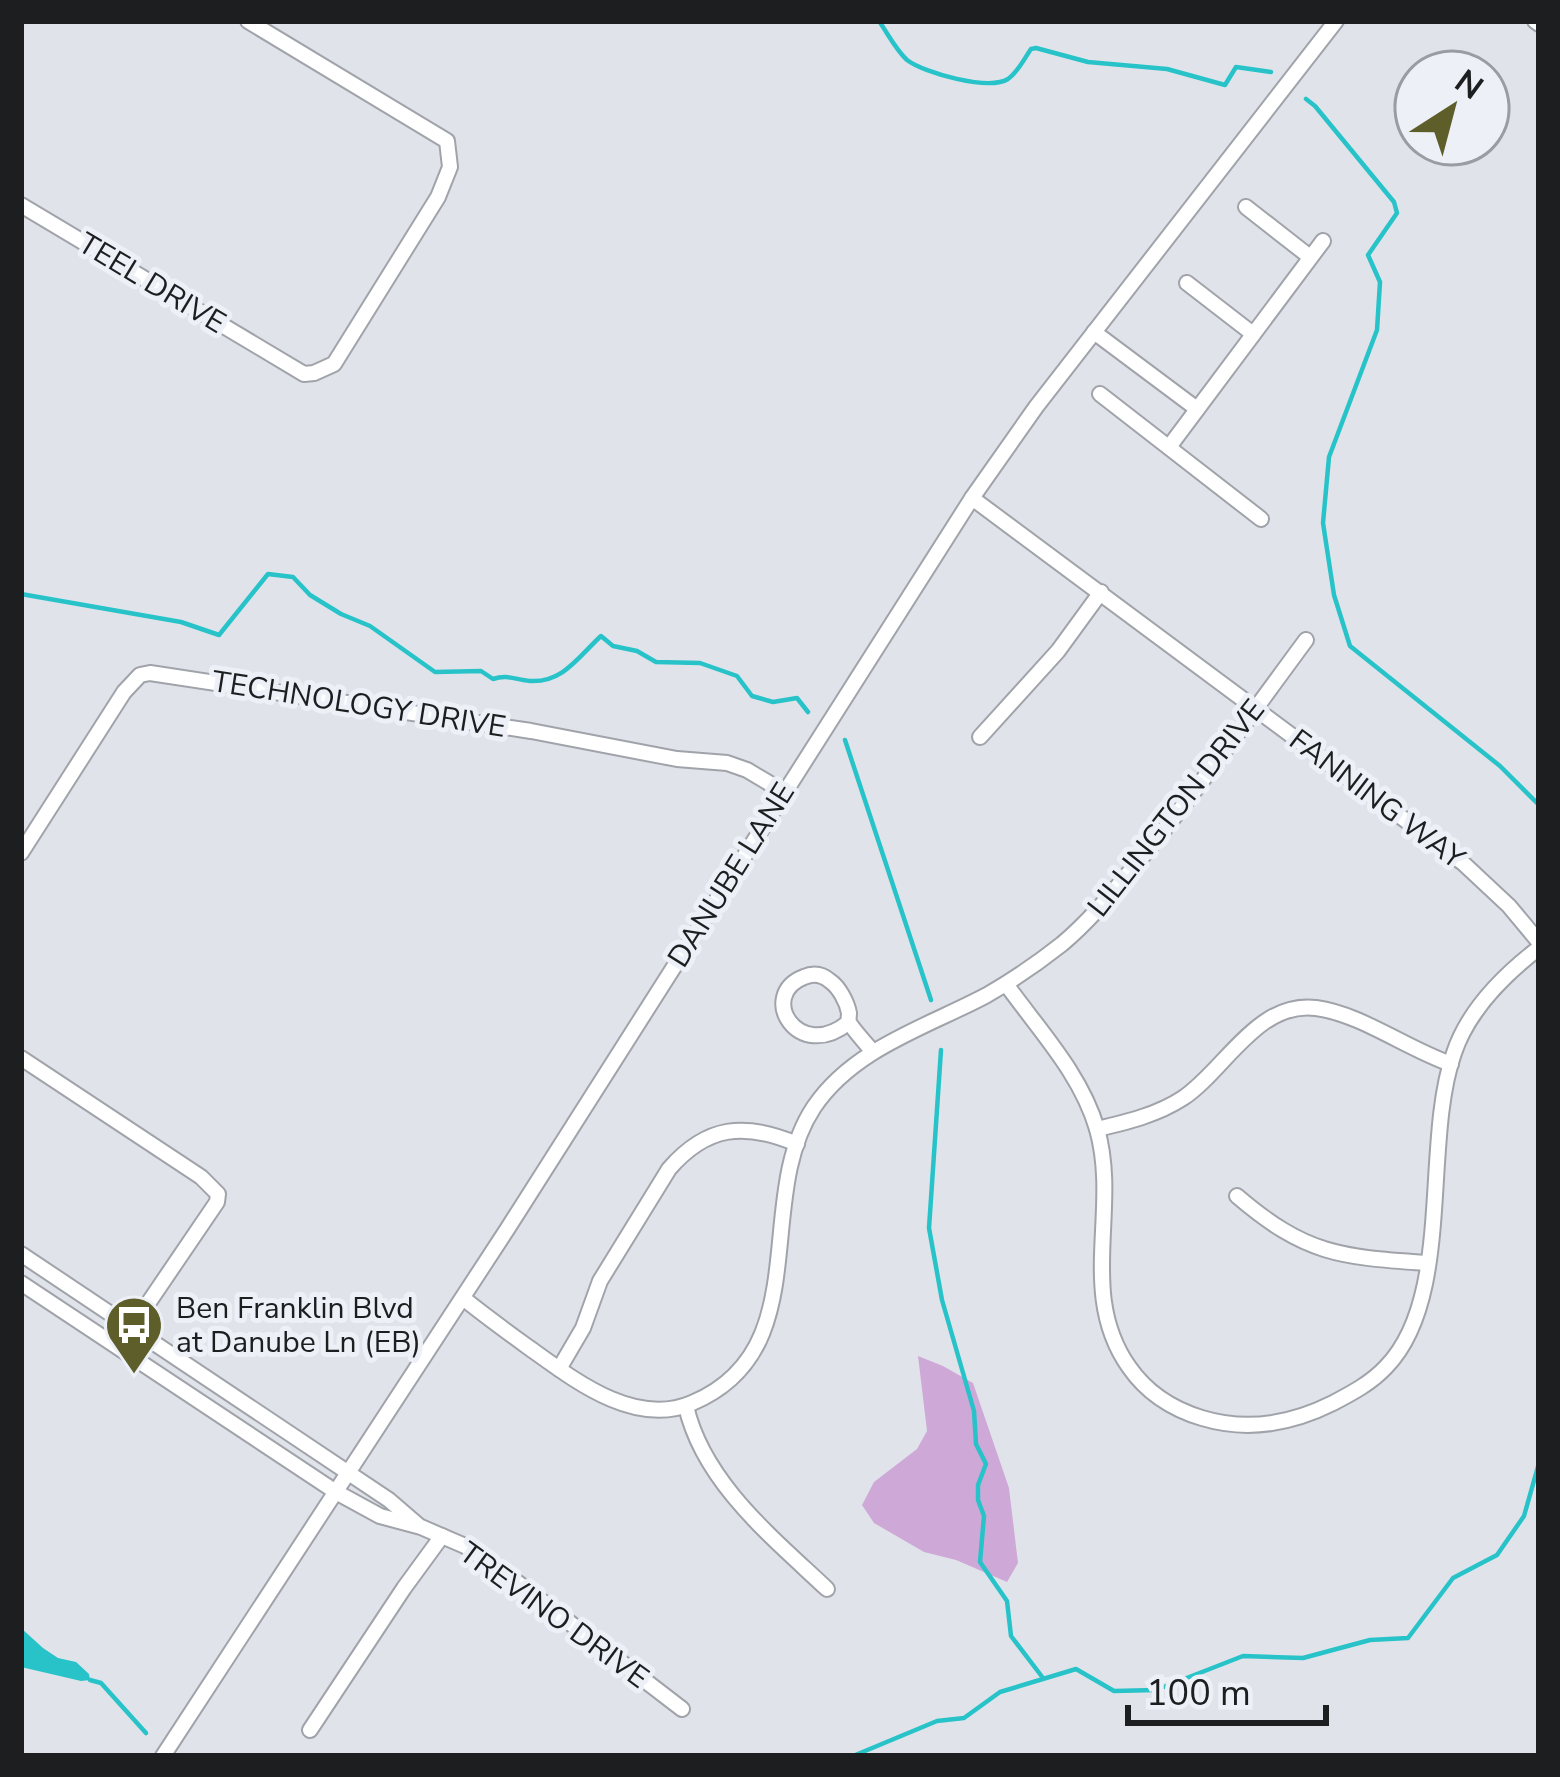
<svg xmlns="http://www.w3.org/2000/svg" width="1560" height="1777" font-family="'Nunito Sans',sans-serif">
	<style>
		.green { fill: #cea9d7 }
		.water { fill: #28c3c9 }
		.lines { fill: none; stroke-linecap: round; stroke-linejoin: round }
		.stream { stroke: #28c3c9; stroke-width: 4.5 }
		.minor-casing { stroke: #a0a4aa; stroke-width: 18 }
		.minor { stroke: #fff; stroke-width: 14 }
		.labels { text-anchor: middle; stroke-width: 10; stroke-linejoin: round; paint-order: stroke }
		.street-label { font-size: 30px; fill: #1c1e20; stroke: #edf1f7 }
		.poi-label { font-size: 30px; fill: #1c1e20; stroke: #edf1f7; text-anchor: start }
	</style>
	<rect width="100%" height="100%" fill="#e0e4ea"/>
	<path class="green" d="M918 1356 943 1366 973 1383 1009 1488 1018 1563 1007 1582 956 1560 924 1552 874 1523 862 1505 874 1482 917 1449 927 1431Z"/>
	<path class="water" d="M21 1628 43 1648 58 1658 76 1662 89 1674 90 1680 81 1681 21 1667Z"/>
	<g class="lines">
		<g class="stream">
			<path d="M879 21C888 34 896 50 907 60 924 73 989 91 1008 79 1018 72 1024 59 1031 49L1036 48 1088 62 1167 69 1225 85 1236 67 1271 72"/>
			<path d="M1306 99 1315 106 1394 202 1397 213 1368 255 1380 282 1377 330 1329 457 1323 523 1334 595 1350 646 1500 766 1539 805"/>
			<path d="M21 594 181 622 219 635 268 574 293 577 310 595 341 614 370 626 435 672 481 671 493 679C508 674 516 680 530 681 563 683 579 656 601 636L613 646 637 651 656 662 700 663 737 676 752 696 773 702 797 698 808 712"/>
			<path d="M845 740 931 1000"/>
			<path d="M941 1050 929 1228 942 1300 974 1411 976 1444 986 1464 978 1485V1500L984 1516 980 1562 1007 1601 1011 1636 1043 1678"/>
			<path d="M90 1680 101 1683 146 1733"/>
			<path d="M853 1756 937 1721 964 1718 1000 1692 1076 1669 1114 1691 1156 1690 1243 1656 1303 1658 1370 1640 1408 1638 1453 1578 1497 1555 1524 1516 1539 1463"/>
		</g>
		<defs>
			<g id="minor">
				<path d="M1535 21 1539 24"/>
				<path d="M21 205 304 374 314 373 334 364 438 197 450 167 447 141 248 21"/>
				<path d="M1246 207 1310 257"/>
				<path d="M1187 283 1253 334"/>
				<path d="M1094 332 1197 409"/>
				<path d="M1100 394 1261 519"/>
				<path d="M1169 447 1323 241"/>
				<path d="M972 498 1463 863 1509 906 1539 942"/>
				<path d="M980 737 1058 651 1101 592"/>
				<path d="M21 853 124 692 140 675 150 673 531 731 677 759 727 763 747 770 784 792"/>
				<path d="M1006 984C1039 1030 1081 1074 1097 1129 1120 1210 1077 1293 1129 1367 1147 1393 1172 1409 1202 1418 1248 1432 1291 1424 1333 1403 1352 1393 1371 1383 1386 1367 1454 1297 1422 1143 1454 1053 1468 1011 1505 974 1539 948"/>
				<path d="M849 1022C798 1064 757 995 804 977 813 973 822 974 830 981 839 987 847 1002 849 1013 849 1016 848 1020 849 1022 851 1027 868 1046 873 1052"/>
				<path d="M21 1058 201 1177 218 1194 217 1202 130 1330"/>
				<path d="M1097 1129C1127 1122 1157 1115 1183 1098 1224 1071 1258 1000 1316 1008 1361 1014 1407 1049 1451 1064"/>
				<path d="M1237 1196C1306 1255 1340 1257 1427 1263"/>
				<path d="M21 1254 389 1500 418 1525"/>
				<path d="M21 1283 336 1492 380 1516 421 1527 465 1546 505 1573 682 1709"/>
				<path d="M463 1298C484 1315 506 1331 528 1347 573 1379 634 1428 692 1403 818 1350 752 1200 814 1107 854 1048 927 1027 987 995 1013 980 1038 963 1062 944 1093 918 1116 888 1142 857 1200 787 1252 713 1306 640"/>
				<path d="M559 1369 583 1328 600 1281 669 1169C707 1125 745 1122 797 1144"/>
				<path d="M686 1406C703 1482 773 1538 827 1589"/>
				<path d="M310 1730 404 1588 442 1536"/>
				<path d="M163 1756 508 1228 972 498 1036 407 1336 21"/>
			</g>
		</defs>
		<use href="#minor" class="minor-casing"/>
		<use href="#minor" class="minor"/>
	</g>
	<defs>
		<symbol id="bus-pin" viewBox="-11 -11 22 30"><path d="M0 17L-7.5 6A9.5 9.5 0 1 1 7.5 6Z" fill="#5e5e2a" stroke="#edf1f7"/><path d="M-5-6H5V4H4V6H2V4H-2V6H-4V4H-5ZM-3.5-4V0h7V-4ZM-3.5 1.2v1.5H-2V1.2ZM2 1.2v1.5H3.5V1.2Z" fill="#fff"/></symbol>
	</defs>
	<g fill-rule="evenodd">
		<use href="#bus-pin" x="101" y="1292" width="66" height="90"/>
	</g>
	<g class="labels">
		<g class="street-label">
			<text transform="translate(152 283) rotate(31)" y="10">TEEL DRIVE</text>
			<text transform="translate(359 704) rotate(9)" y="10">TECHNOLOGY DRIVE</text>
			<text transform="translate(1377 799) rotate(37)" y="10">FANNING WAY</text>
			<text transform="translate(1176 808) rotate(-52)" y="10">LILLINGTON DRIVE</text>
			<text transform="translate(731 875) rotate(-58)" y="10">DANUBE LANE</text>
			<text transform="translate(554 1615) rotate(36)" y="10">TREVINO DRIVE</text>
		</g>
		<g class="poi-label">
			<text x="176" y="1318">Ben Franklin Blvd<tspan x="176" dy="34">at Danube Ln (EB)</tspan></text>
		</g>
	</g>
	<rect width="1560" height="1777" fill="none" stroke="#1c1e20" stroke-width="48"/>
	<g transform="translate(1452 108) rotate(36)"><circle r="57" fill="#edf1f7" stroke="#999da1" stroke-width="3"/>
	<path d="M0-9L21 45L0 30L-21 45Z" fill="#5e5e2a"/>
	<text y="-18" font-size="33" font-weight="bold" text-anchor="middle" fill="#1c1e20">N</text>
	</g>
	<path d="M1128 1705v18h198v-18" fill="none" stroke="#1c1e20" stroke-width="6"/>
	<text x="1146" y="1705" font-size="36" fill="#1c1e20" stroke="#edf1f7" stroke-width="9" paint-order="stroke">100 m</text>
</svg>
